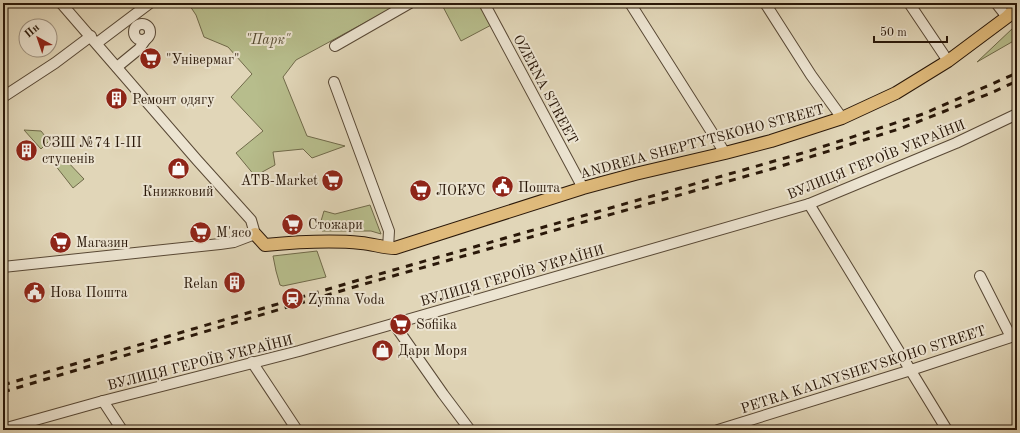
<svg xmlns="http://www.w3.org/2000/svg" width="1020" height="433" font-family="'Old Standard TT',serif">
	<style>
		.green { fill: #b7bd8c; stroke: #706a4a }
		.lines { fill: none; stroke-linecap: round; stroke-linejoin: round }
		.minor-casing { stroke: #584835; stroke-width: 12 }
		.major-casing { stroke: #2a1809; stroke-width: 14 }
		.minor { stroke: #ece4d1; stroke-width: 10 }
		.major { stroke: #e0bb7c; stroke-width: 12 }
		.rail { stroke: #2a1809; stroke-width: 3; stroke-dasharray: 7 7; stroke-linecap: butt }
		.labels { text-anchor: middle; stroke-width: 4; stroke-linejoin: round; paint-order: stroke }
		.park-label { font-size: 14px; font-style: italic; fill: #544a30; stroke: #ece4d1 }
		.poi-label { font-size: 14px; fill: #2a1809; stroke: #ece4d1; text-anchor: start }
		.street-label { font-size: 14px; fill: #2a1809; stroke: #ece4d1 }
	</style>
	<rect width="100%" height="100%" fill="#e1d6b8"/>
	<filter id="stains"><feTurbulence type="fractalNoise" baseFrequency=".005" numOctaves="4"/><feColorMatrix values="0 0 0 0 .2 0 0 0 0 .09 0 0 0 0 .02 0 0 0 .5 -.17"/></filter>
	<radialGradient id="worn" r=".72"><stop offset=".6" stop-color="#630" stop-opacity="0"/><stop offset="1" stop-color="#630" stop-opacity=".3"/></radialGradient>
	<g class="green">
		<path d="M188 3H401L296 60 283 77 307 136 345 146 312 158 303 149 273 152 275 165 255 176 236 153 263 131 231 97 252 74 228 47 204 37 196 15Z"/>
		<path d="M441 3H484L495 23 461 41Z"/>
		<path d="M1017 25V39L977 62 1013 28Z"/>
		<path d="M24 130 41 131 49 141 41 149Z"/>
		<path d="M64 158 84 179 73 188 55 165Z"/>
		<path d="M370 205 381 234 371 231H322L321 221 324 211 335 214Z"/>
		<path d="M317 251 326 277 283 286 280 285 276 271 273 256Z"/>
	</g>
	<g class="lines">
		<defs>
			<g id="minor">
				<path d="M484 3 583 188"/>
				<path d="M630 3 725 153"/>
				<path d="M765 3 811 75 842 118"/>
				<path d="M909 3 948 61"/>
				<path d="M996 3 1007 17"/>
				<circle cx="142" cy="32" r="8"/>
				<path d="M97 43 150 3"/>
				<path d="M335 46 410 3"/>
				<path d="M117 67 139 49 146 39"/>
				<path d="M334 82 389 231 388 248"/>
				<path d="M3 97 55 63 91 36"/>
				<path d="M809 204 947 430"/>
				<path d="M3 267 220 244 234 242 255 234 251 220 197 160 61 3"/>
				<path d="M980 276 1011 337"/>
				<path d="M394 324 443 394 470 430"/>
				<path d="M252 362 297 430"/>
				<path d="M103 401 122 430"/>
				<path d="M3 429 103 401 299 351 809 204 956 143 1017 114"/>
				<path d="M718 430 911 370 1017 335"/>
			</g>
			<path id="major" d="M255 234 265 245C297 242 330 240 361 243 373 244 384 248 395 248L583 188 635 174 725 153 771 141 842 118 896 93 948 61 1007 17 1017 7"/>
		</defs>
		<use href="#minor" class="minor-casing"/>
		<use href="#major" class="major-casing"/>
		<use href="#minor" class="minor"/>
		<use href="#major" class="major"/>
		<g class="rail">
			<path d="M3 385 376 275 806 152 923 114 1017 73"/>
			<path d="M3 392 361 285 775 168 902 128 991 93 1017 81"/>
		</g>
	</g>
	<defs>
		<symbol id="supermarket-disc" viewBox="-11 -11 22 22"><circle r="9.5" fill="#8f2418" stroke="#ece4d1"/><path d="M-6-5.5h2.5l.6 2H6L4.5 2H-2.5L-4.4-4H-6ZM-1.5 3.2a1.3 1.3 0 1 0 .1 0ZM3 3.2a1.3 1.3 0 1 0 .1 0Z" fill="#fff"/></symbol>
		<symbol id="building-disc" viewBox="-11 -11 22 22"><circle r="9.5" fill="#8f2418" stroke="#ece4d1"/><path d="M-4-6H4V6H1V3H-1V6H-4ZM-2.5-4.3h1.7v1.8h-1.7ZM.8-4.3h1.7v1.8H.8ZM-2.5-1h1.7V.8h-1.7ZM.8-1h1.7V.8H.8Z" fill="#fff"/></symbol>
		<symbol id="shop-disc" viewBox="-11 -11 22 22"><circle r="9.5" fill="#8f2418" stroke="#ece4d1"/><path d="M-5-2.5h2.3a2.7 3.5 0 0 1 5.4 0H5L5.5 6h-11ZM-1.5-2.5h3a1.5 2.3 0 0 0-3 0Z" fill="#fff"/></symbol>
		<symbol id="civic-disc" viewBox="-11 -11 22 22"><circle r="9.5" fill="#8f2418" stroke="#ece4d1"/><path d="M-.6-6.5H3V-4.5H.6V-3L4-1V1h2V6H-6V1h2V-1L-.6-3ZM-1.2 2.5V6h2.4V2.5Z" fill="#fff"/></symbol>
		<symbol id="station-disc" viewBox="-11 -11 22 22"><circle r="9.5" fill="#8f2418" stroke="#ece4d1"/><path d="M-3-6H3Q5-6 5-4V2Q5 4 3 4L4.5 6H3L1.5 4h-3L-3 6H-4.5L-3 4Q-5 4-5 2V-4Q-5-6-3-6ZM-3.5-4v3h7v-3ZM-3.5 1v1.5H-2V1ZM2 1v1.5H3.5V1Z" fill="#fff"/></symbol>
	</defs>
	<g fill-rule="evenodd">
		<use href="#supermarket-disc" x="138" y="46" width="25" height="25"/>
		<use href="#building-disc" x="104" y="86" width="25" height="25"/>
		<use href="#building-disc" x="14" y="138" width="25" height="25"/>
		<use href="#shop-disc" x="166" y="156" width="25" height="25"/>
		<use href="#supermarket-disc" x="320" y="168" width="25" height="25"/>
		<use href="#civic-disc" x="490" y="174" width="25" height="25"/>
		<use href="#supermarket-disc" x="408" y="178" width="25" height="25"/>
		<use href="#supermarket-disc" x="280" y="212" width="25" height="25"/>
		<use href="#supermarket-disc" x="188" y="220" width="25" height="25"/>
		<use href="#supermarket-disc" x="48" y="230" width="25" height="25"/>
		<use href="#building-disc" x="222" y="270" width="25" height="25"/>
		<use href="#civic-disc" x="22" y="280" width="25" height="25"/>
		<use href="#station-disc" x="280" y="286" width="25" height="25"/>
		<use href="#supermarket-disc" x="388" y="312" width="25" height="25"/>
		<use href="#shop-disc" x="370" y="338" width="25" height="25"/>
	</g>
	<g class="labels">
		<g class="park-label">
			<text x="268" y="44">"Парк"</text>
		</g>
		<g class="poi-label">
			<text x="166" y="64">"Універмаг"</text>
			<text x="132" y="104">Ремонт одягу</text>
			<text x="42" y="147">СЗШ №74 І-ІІІ<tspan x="42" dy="16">ступенів</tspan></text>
			<text x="318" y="185" text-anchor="end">ATB-Market</text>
			<text x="518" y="192">Пошта</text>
			<text x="436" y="195">ЛОКУС</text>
			<text x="178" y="196" text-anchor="middle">Книжковий</text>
			<text x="308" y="229">Стожари</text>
			<text x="216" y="237">М'ясо</text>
			<text x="76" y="247">Магазин</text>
			<text x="218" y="288" text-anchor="end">Relan</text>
			<text x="50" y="297">Нова Пошта</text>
			<text x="308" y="304">Zymna Voda</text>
			<text x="416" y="329">Sofiika</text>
			<text x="398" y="355">Дари Моря</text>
		</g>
		<g class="street-label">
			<text transform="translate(546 89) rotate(62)" y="5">OZERNA STREET</text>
			<text transform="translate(702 141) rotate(-15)" y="5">ANDREIA SHEPTYTSKOHO STREET</text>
			<text transform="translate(876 159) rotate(-22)" y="5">ВУЛИЦЯ ГЕРОЇВ УКРАЇНИ</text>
			<text transform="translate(512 275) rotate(-16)" y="5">ВУЛИЦЯ ГЕРОЇВ УКРАЇНИ</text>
			<text transform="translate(200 362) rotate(-14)" y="5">ВУЛИЦЯ ГЕРОЇВ УКРАЇНИ</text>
			<text transform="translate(863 369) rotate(-18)" y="5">PETRA KALNYSHEVSKOHO STREET</text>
		</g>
	</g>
	<rect width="1020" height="433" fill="none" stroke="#e1d6b8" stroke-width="16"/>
	<rect x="4" y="4" width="1012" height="425" fill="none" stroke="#2a1809" stroke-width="2"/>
	<rect x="8" y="8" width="1004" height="417" fill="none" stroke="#2a1809"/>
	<g transform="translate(38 38) rotate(320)"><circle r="19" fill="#ece4d1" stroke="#9e9281"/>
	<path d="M0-3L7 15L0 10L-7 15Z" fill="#8f2418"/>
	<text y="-6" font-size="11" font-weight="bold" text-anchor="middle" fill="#2a1809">Пн</text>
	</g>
	<path d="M874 36v6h73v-6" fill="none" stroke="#2a1809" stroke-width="2"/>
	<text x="880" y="36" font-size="12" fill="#2a1809" stroke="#ece4d1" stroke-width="3" paint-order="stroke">50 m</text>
	<rect width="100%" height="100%" filter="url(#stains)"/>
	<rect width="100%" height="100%" fill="url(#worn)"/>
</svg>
